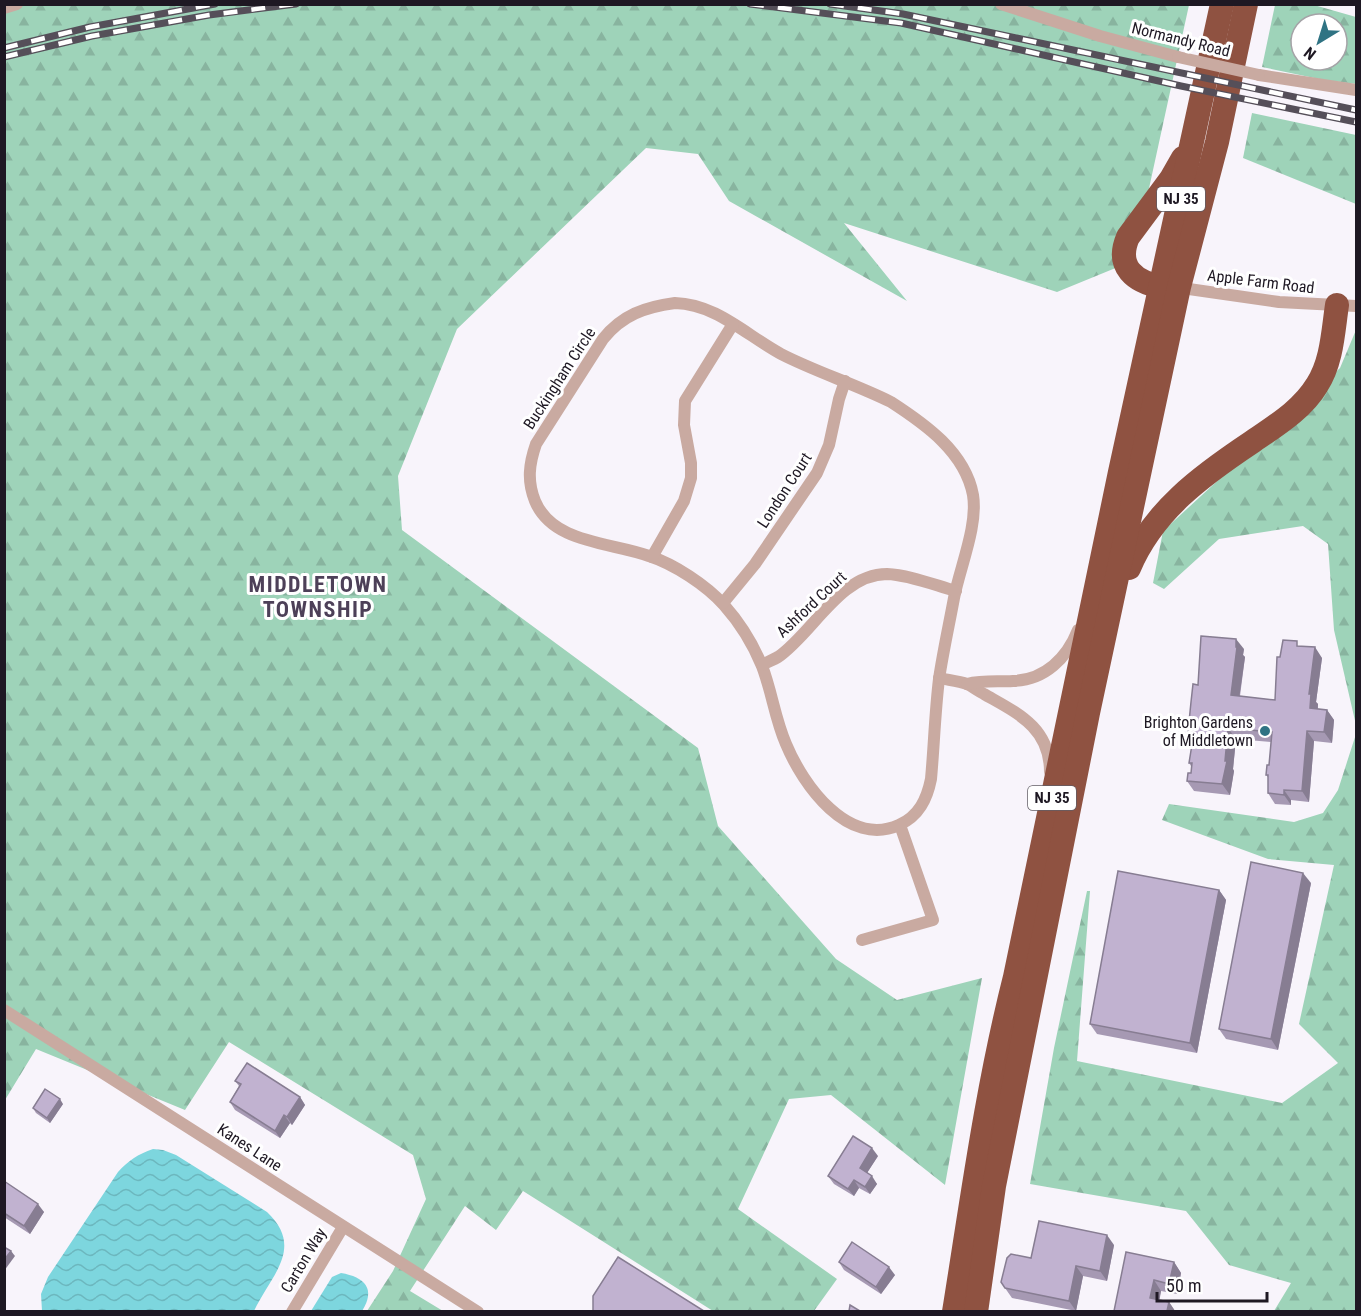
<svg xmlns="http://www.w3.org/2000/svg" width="1361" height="1316" font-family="'Roboto Condensed',sans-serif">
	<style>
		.forest { fill: url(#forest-firs); fill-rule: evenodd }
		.water { fill: url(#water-waves) }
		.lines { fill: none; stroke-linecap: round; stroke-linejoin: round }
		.street { stroke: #c9aaa1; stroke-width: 12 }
		.highway { stroke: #8f5241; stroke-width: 24 }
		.rail-casing { stroke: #554f59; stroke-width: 7 }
		.rail { stroke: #fff; stroke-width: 4.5; stroke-dasharray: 14; stroke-linecap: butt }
		.street-bridge { stroke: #c9aaa1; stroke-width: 12 }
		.wall { fill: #a699b3 }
		.shaded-wall { fill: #877d92 }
		.building { fill: #c1b2d0; stroke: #877d92; stroke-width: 1.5 }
		.poi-dot { fill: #2f7383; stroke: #fff; stroke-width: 2 }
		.labels { text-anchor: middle; stroke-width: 6; stroke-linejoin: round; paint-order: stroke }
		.shield { fill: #fff; stroke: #625d65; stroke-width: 1.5 }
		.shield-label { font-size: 15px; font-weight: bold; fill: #1e1823 }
		.street-label { font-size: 16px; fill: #1e1823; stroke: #fff }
		.poi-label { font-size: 16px; fill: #1e1823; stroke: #fff; text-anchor: end }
		.district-label { font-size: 22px; font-weight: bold; letter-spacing: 1.5px; fill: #4d4058; stroke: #fff }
	</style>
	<defs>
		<pattern id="forest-firs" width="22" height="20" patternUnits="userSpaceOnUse" patternTransform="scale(1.5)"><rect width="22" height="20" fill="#9ed3b9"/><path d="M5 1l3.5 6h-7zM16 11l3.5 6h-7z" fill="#88b49f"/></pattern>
		<pattern id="water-waves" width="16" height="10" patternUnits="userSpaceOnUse" patternTransform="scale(1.5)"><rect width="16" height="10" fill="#7dd6de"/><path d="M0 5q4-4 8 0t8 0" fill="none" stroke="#6cb7be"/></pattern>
	</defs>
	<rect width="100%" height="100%" fill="#f8f4fb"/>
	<g class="forest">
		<path d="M5 5H1189L1136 248 1118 267 1057 292 844 223 907 301 729 201 698 154 646 148 457 329 398 476 402 530 698 748 718 826 836 959 897 1000 982 978 945 1185 831 1095 789 1099 738 1209 837 1279 814 1311H713L523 1191 496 1230 465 1206 410 1291 443 1311H367L393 1271 426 1199 413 1155 229 1042 185 1110 36 1049 5 1100Z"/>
		<path d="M1275 5H1314L1356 17V84L1324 80 1262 67ZM1301 24H1337V60H1301Z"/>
		<path d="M1252 113 1356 135V204L1243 158Z"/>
		<path d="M1356 330V725L1334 630 1328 544 1303 526 1219 539 1164 589 1153 583 1163 531 1340 368Z"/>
		<path d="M1356 734V1311H1274L1291 1283 1229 1265 1186 1211 1030 1184 1054 1048 1087 891H1090L1077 1061 1282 1103 1338 1063 1299 1024 1334 865 1268 859 1162 820 1169 804 1294 822 1323 813 1338 790Z"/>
	</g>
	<g class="water">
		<path d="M153 1149 163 1150 176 1155 267 1212C305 1248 271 1275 254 1311H42L41 1294 48 1277 118 1172C128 1161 138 1154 153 1149Z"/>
		<path d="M341 1273C365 1277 376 1289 362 1311H311L332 1277Z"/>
	</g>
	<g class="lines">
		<g class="street">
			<path d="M1001 4 1100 36 1178 57"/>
			<path d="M4 8 17 4"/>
			<path d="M1259 75 1356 90"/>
			<path d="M1175 287 1279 302 1356 306"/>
			<path d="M675 303C716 304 746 335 781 354 816 372 855 384 891 402 925 424 965 452 973 495 978 526 960 567 954 598 949 625 943 652 939 679 935 712 934 746 931 779 927 799 919 816 899 825 848 848 803 785 786 744 775 719 772 692 762 666 753 644 740 623 724 605 706 585 674 564 649 556 611 542 553 544 535 501 527 481 529 464 536 444L603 339C622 315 645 307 675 303Z"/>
			<path d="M652 557 684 501 691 478V463L684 425 685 401 733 324"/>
			<path d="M723 603 755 564 817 473 829 445 839 399 845 381"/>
			<path d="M762 665C767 662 773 660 778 657 813 633 840 574 887 574 910 575 934 585 956 591"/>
			<path d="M939 678C948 680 959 681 967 684 973 687 978 691 984 694 1017 713 1050 727 1050 772"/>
			<path d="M967 684C983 680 997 682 1013 681 1045 680 1067 658 1078 630"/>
			<path d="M862 940 933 920 900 825"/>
			<path d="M4 1010 478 1312"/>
			<path d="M292 1312 343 1227"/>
		</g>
		<g class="highway">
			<path d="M1162 287C1135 282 1115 267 1128 237L1171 179 1183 158"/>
			<path d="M1129 568C1153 511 1201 476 1252 442 1275 426 1302 410 1317 385 1332 362 1333 332 1337 305"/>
			<path d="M954 1312C972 1200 987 1087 1015 977L1120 472 1222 4"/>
			<path d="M976 1312 994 1186 1088 713 1179 287 1217 142 1246 4"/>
		</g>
		<defs>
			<g id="rail">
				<path d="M750 4 901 23 1181 86 1356 122"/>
				<path d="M830 4 903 14 1356 110"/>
				<path d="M4 48 90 27 215 4"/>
				<path d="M4 57 92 36 209 15 296 4"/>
			</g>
		</defs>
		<use href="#rail" class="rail-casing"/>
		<use href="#rail" class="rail"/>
		<path class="street-bridge" d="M1178 57 1259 75"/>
	</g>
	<g class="wall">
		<path d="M1301 646 1322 658 1316 702 1318 704V709L1327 710 1334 720 1332 743 1314 741 1309 802 1291 800V805L1275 804 1268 793V777L1266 775 1269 765 1271 742 1236 739 1233 769 1234 771 1230 795 1194 791 1187 781 1191 773V766L1189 763 1193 738 1188 732 1198 685 1244 649 1243 655 1245 657 1240 696 1275 700 1280 657Z"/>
		<path d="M1311 883 1278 1050 1226 1039 1219 1029Z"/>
		<path d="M1219 890 1226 900 1197 1053 1097 1034 1090 1024Z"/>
		<path d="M235 1081 300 1097 305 1105 292 1125 290 1123 280 1138 235 1110 230 1102 239 1086Z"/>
		<path d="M63 1104 50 1123 36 1113 33 1108Z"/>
		<path d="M878 1156 867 1173 877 1184 870 1194 859 1188 854 1196 834 1184 828 1176Z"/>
		<path d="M4 1181 44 1212 30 1234 4 1217Z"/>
		<path d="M1114 1245 1107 1281 1083 1276 1076 1311 1012 1298 1005 1288 1031 1258Z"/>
		<path d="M839 1262 895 1275 881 1294 844 1270Z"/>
		<path d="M1174 1262 1181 1273 1177 1294 1161 1291 1159 1300 1169 1302 1175 1311H1114Z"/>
	</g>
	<g class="shaded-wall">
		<path d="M1236 639 1244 649 1243 655 1245 657 1238 706 1231 695Z"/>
		<path d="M1315 647 1322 658 1316 702 1318 704 1317 718 1310 708 1309 694Z"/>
		<path d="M1327 710 1334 720 1332 743 1324 732Z"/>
		<path d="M1228 728 1236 739 1233 769 1234 771 1230 795 1222 784Z"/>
		<path d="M1307 731 1314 741 1309 802 1302 791Z"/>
		<path d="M1284 790 1291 800V805L1284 795Z"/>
		<path d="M1303 873 1311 883 1278 1050 1271 1039Z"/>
		<path d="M1219 890 1226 900 1197 1053 1190 1043Z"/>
		<path d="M300 1097 305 1105 292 1125 287 1117Z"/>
		<path d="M60 1099 63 1104 50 1123 47 1118Z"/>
		<path d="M284 1115 290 1123 280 1138 275 1131Z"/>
		<path d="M872 1148 878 1156 865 1176 860 1168Z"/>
		<path d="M872 1176 877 1184 870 1194 865 1187Z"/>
		<path d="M854 1180 859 1188 854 1196 848 1189Z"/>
		<path d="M38 1204 44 1212 30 1234 24 1226Z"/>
		<path d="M1107 1235 1114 1245 1107 1281 1100 1271Z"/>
		<path d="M11 1251 15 1256 4 1271V1260Z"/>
		<path d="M1174 1262 1181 1273 1177 1294 1169 1284Z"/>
		<path d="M1076 1266 1083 1276 1076 1311 1069 1301Z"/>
		<path d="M889 1267 895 1275 881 1294 876 1287Z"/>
		<path d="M1154 1280 1161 1291 1158 1309 1150 1298Z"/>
		<path d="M1169 1302 1175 1311H1167Z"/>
	</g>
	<g class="building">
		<path d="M1201 636 1236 639V647H1237L1231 695 1275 700 1277 657H1280L1283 640 1297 641V646L1315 647 1309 694H1311L1310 708 1327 710 1324 732 1307 731 1302 791 1284 790V795L1268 793V775H1266L1267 765H1269L1272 732 1228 728 1225 761H1227L1222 784 1187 781 1188 773H1191L1192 763H1189L1194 732H1188L1191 702 1193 684 1198 685Z"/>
		<path d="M1251 862 1303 873 1271 1039 1219 1029Z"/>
		<path d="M1118 871 1219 890 1190 1043 1090 1024Z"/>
		<path d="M247 1063 300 1097 287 1117 284 1115 275 1131 230 1102 241 1084 235 1081Z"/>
		<path d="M45 1089 60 1099 47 1118 33 1108Z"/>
		<path d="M853 1136 872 1148 860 1168 872 1176 865 1187 854 1180 848 1189 828 1176Z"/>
		<path d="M4 1181 38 1204 24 1226 4 1213Z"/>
		<path d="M1039 1221 1107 1235 1100 1271 1076 1266 1069 1301 1005 1288 1001 1282 1007 1258 1011 1254 1031 1258Z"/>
		<path d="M852 1242 889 1267 876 1287 839 1262Z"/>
		<path d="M4 1247 11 1251 4 1260Z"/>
		<path d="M1126 1252 1174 1262 1169 1284 1154 1280 1150 1298 1169 1302 1167 1311H1114Z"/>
		<path d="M618 1257 704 1311H593V1296Z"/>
		<path d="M850 1305 860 1311H849Z"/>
	</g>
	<circle class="poi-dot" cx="1265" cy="731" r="6"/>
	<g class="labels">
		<g class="shield">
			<rect x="1157" y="187" width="48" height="24" rx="4.5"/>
			<rect x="1028" y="786" width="48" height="24" rx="4.5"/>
		</g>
		<g class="shield-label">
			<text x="1181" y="204">NJ 35</text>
			<text x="1052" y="803">NJ 35</text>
		</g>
		<g class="street-label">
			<text transform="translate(1181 39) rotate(14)" y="6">Normandy Road</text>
			<text transform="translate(1261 281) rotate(7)" y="6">Apple Farm Road</text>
			<text transform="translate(559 378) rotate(-57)" y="6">Buckingham Circle</text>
			<text transform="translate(784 490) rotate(-57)" y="6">London Court</text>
			<text transform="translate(811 604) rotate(-43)" y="6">Ashford Court</text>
			<text transform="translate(250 1147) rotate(33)" y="6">Kanes Lane</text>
			<text transform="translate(303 1260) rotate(-59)" y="6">Carton Way</text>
		</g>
		<g class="poi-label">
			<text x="1253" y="728">Brighton Gardens<tspan x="1253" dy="18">of Middletown</tspan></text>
		</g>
		<g class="district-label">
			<text x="318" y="592">MIDDLETOWN<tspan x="318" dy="25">TOWNSHIP</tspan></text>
		</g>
	</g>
	<rect width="1361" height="1316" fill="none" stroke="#1e1823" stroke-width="12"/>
	<g transform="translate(1319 42) rotate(218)"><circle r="28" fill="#ffffff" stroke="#a5a3a7" stroke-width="1.5"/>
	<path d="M0-4.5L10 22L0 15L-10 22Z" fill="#2f7383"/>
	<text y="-9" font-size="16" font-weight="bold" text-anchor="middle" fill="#1e1823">N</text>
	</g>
	<path d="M1157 1292v9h110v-9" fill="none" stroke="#1e1823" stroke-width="3"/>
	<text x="1166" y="1292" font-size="18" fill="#1e1823" stroke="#ffffff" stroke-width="4.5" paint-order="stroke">50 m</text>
</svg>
